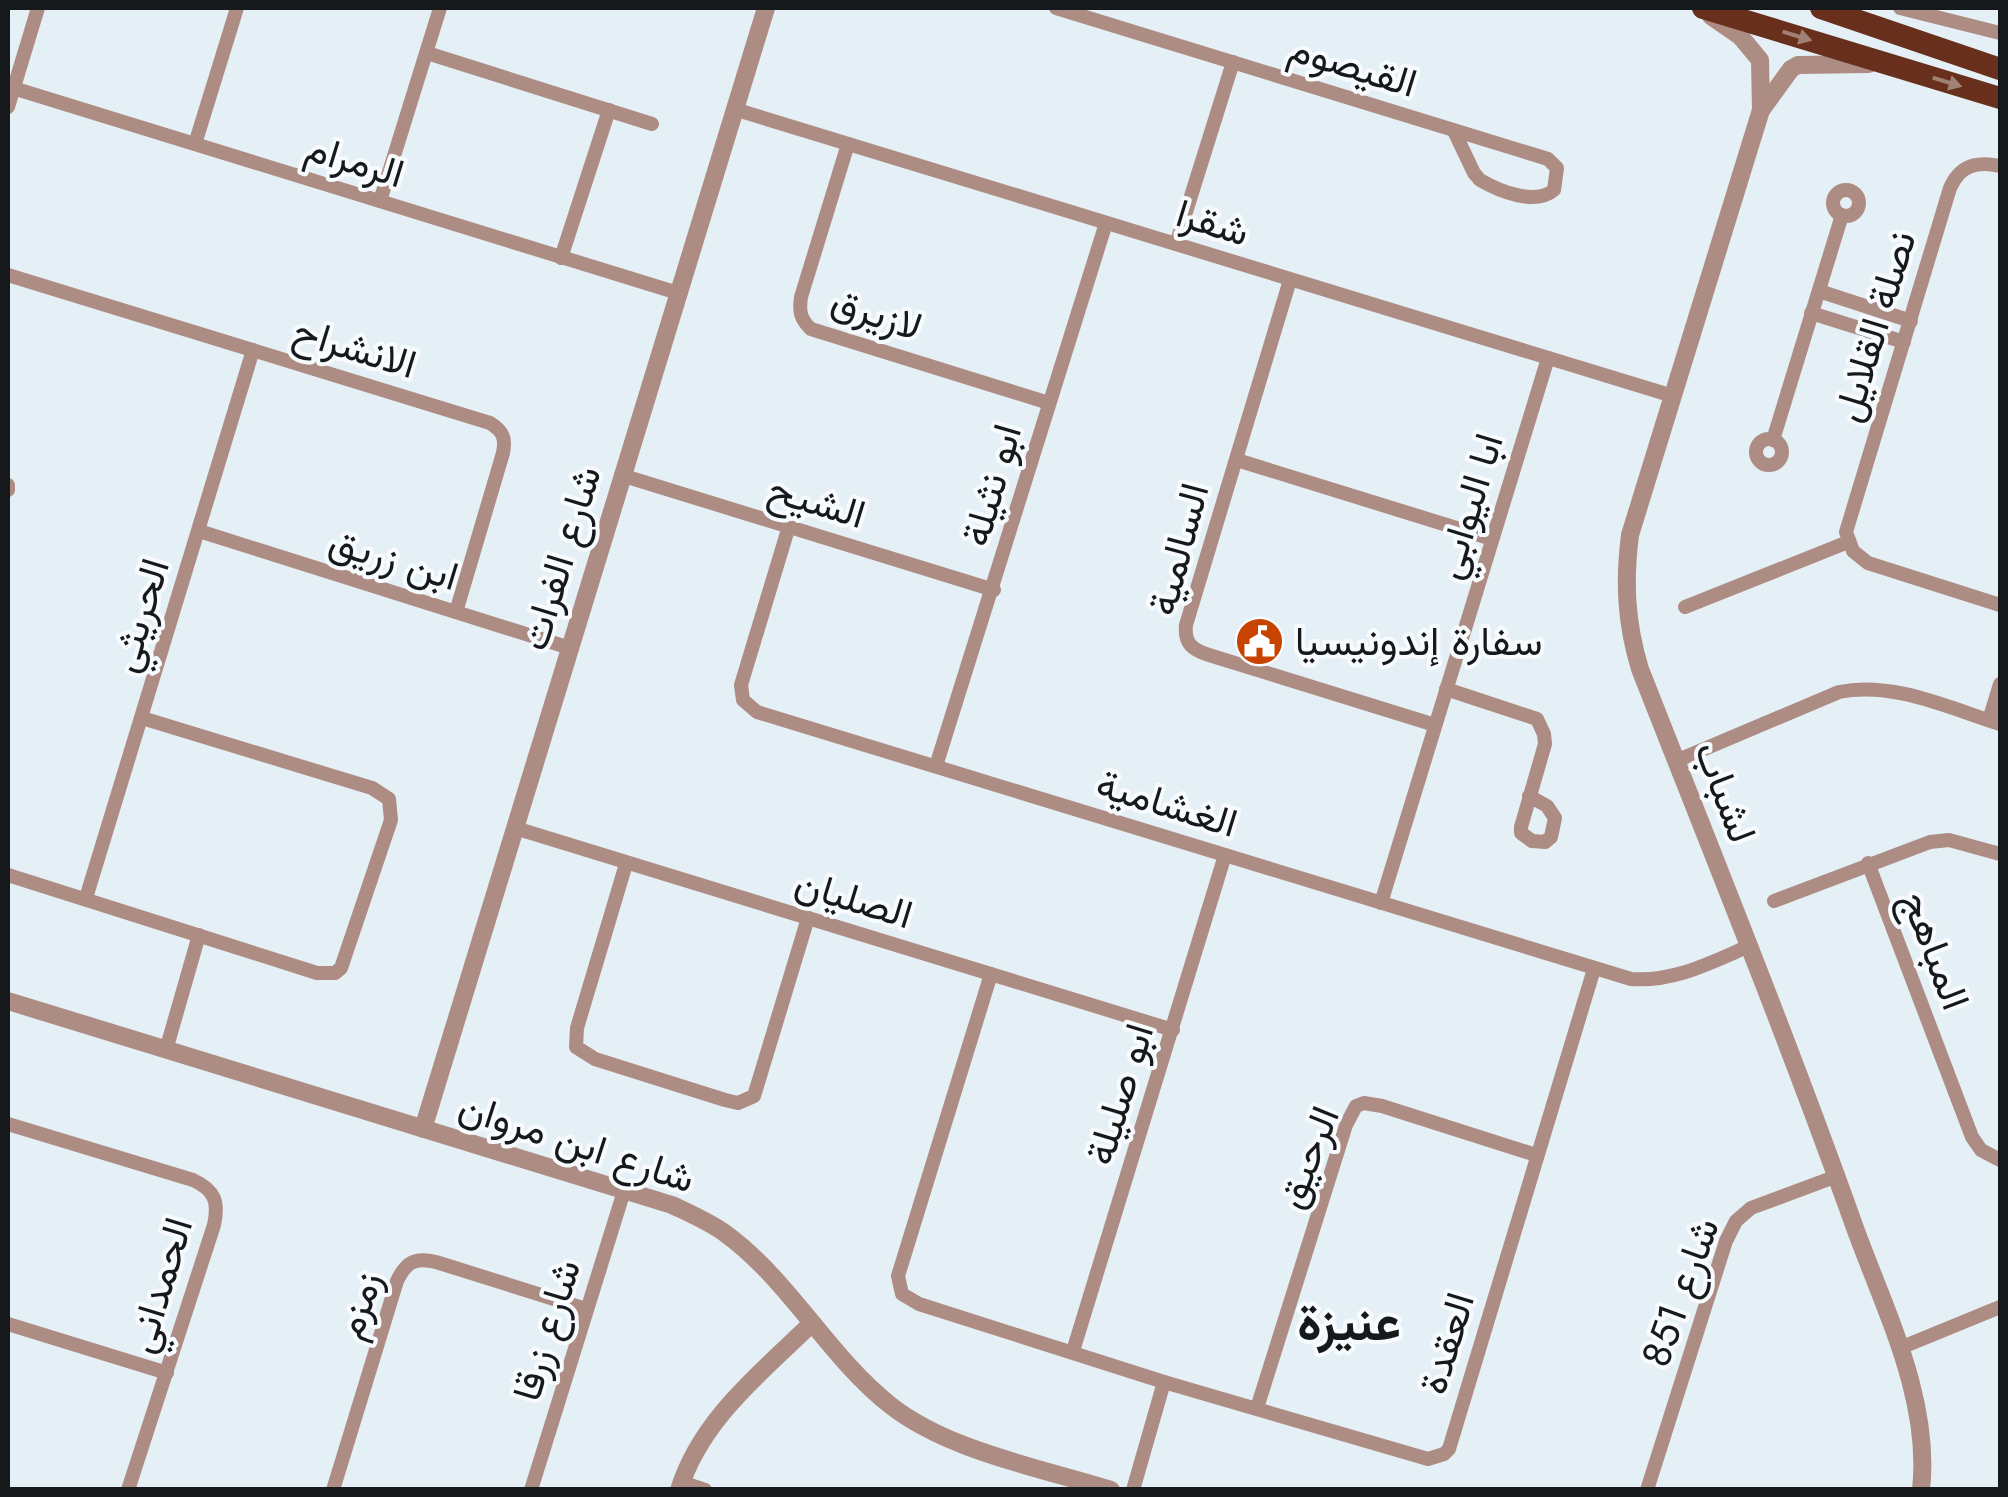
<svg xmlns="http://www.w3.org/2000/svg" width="2008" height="1497" font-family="Jost,Vazirmatn,sans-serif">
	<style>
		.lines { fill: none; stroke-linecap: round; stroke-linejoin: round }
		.minor { stroke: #ad8d83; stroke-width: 14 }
		.tertiary { stroke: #ad8d83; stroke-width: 18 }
		.trunk { stroke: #68301c; stroke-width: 22 }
		.oneway { fill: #a18176 }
		.labels { text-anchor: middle; stroke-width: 8; stroke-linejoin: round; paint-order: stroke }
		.street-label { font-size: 40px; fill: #16191b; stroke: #f7fbfe }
		.poi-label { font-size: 40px; fill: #16191b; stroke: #f7fbfe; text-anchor: start }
		.district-label { font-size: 50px; font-weight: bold; fill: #16191b; stroke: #f7fbfe }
	</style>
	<rect width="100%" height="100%" fill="#e5eff6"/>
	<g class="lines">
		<g class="minor">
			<path d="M1056 8 1548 159 1557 168 1554 190C1535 206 1499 191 1480 180L1474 173 1454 131"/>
			<path d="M1900 8 2000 33"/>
			<path d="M427 53 652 124"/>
			<path d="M13 88 678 293"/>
			<path d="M8 107 38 8"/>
			<path d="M734 109 1673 396"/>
			<path d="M195 144 237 8"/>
			<path d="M848 144 801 297C799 311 800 319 811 329L1049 403"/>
			<path d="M2000 166C1977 161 1960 165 1950 188L1846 532 1853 551 1868 563 2000 605"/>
			<circle cx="1846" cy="203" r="13"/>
			<path d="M380 201 440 8"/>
			<path d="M1176 244 1233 62"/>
			<path d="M561 258 609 110"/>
			<path d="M8 275 490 423C503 431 506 438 503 453L456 612"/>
			<path d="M1290 280 1186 625C1184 644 1193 650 1209 655L1435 725"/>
			<path d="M1819 291 1911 321"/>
			<path d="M1811 313 1904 342"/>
			<circle cx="1769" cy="452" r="13"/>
			<path d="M1773 440 1842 215"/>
			<path d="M1237 460 1492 539"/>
			<path d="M621 475 994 590"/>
			<path d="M8 485V490"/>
			<path d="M789 526 741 685 743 700 757 712 1631 979C1674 982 1710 963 1749 946"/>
			<path d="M199 531 570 648"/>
			<path d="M1685 607 1848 542"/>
			<path d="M1446 689 1537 719 1544 734 1545 744 1521 827V833L1532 841 1545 842 1551 837 1555 818 1547 806 1529 796"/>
			<path d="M1989 720 2000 684"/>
			<path d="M1676 761 1839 692C1893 681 1949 708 2000 724"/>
			<path d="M936 766 1106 223"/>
			<path d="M515 828 1173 1030"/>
			<path d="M1868 863 1972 1137 1981 1150 2000 1160"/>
			<path d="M626 864 577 1028 576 1047 595 1059 725 1100 738 1103 754 1096 808 918"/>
			<path d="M8 875 317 973H335L341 968 391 820 389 799 372 788 142 718"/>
			<path d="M86 898 253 350"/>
			<path d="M1774 901 1930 842 1949 840 2000 854"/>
			<path d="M1381 903 1548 358"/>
			<path d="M991 974 898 1276 902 1294 919 1304 1164 1382 1428 1459 1444 1454 1449 1449 1594 969"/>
			<path d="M166 1050 199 935"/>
			<path d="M8 1124 193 1180C215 1190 219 1202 214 1225L128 1490"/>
			<path d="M8 1324 167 1373"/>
			<path d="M1900 1348 2000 1307"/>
			<path d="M1073 1351 1225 855"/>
			<path d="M1257 1408 1346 1125 1356 1106 1364 1103 1382 1106 1536 1155"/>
			<path d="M681 1482 705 1490"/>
			<path d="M333 1490 397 1281C406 1262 415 1257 436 1262L586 1309"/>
			<path d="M531 1490 624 1191"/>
			<path d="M1133 1490 1164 1382"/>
			<path d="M1647 1490 1726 1241 1736 1221 1751 1208 1837 1176"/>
		</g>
		<g class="tertiary">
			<path d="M1711 16 1740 36 1760 60 1761 110 1630 535C1624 582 1626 623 1640 669 1713 855 1788 1040 1855 1228 1885 1311 1931 1399 1921 1490"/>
			<path d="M1762 109 1791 69 1798 65 1869 64"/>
			<path d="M8 1001 672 1205C691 1214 710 1222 726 1234 790 1281 828 1356 890 1405 948 1451 1041 1468 1111 1490"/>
			<path d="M423 1129 766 8"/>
			<path d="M679 1490C701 1419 761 1373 812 1323"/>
		</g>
		<g class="trunk">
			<path d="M1703 8 2000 98"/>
			<path d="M1821 8 2000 69"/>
		</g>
	</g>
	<defs><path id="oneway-solid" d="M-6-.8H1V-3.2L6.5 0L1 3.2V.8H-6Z" transform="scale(2.5)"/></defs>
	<g class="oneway">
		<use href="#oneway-solid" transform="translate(1797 36) rotate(17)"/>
		<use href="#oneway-solid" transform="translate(1947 82) rotate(17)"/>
	</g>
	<defs>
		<symbol id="civic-disc" viewBox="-11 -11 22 22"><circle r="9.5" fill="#c84200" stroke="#f7fbfe"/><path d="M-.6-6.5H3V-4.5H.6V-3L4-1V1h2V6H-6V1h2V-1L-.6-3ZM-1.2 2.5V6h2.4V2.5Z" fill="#fff"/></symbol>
	</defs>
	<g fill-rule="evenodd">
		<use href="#civic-disc" x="1232" y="614" width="55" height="55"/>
	</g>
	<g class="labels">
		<g class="street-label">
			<text transform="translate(1353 65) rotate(17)" y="14">القيصوم</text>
			<text transform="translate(355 160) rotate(17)" y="14">الرمرام</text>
			<text transform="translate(1213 222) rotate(17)" y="14">شقرا</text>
			<text transform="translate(877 313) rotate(19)" y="14">لازيرق</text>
			<text transform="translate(1874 326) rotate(-73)" y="14">نصلة القلايل</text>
			<text transform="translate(355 347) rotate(17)" y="14">الانشراح</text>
			<text transform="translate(991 485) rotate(-74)" y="14">ابو نثيلة</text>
			<text transform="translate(817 501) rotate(17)" y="14">الشيح</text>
			<text transform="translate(1468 506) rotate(-73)" y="14">ابا اليوابي</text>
			<text transform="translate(1178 549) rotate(-75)" y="14">السالمية</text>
			<text transform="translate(394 558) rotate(17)" y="14">ابن زريق</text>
			<text transform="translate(560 558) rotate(-73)" y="14">شارع الفرات</text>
			<text transform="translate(139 615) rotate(-73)" y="14">الحريثي</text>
			<text transform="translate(1726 792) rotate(69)" y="14">لشباب</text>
			<text transform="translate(1167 803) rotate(17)" y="14">الغشامية</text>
			<text transform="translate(854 898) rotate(17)" y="14">الصليان</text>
			<text transform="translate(1936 950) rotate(69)" y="14">المباهج</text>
			<text transform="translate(1119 1094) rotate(-73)" y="14">ابو صليلة</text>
			<text transform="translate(577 1142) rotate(18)" y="14">شارع ابن مروان</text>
			<text transform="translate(1307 1157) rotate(-68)" y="14">الرحيق</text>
			<text transform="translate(159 1285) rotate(-73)" y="14">الحمداني</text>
			<text transform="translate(1680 1292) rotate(-70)" y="14">شارع 851</text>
			<text transform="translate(358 1305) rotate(-71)" y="14">زمزم</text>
			<text transform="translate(546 1330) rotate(-73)" y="14">شارع زرقا</text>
			<text transform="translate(1446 1343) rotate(-73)" y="14">العقدة</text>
		</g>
		<g class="poi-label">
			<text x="1295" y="655">سفارة إندونيسيا</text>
		</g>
		<g class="district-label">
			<text x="1349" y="1340">عنيزة</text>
		</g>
	</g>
	<rect width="2008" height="1497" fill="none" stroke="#16191b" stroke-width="20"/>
</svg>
